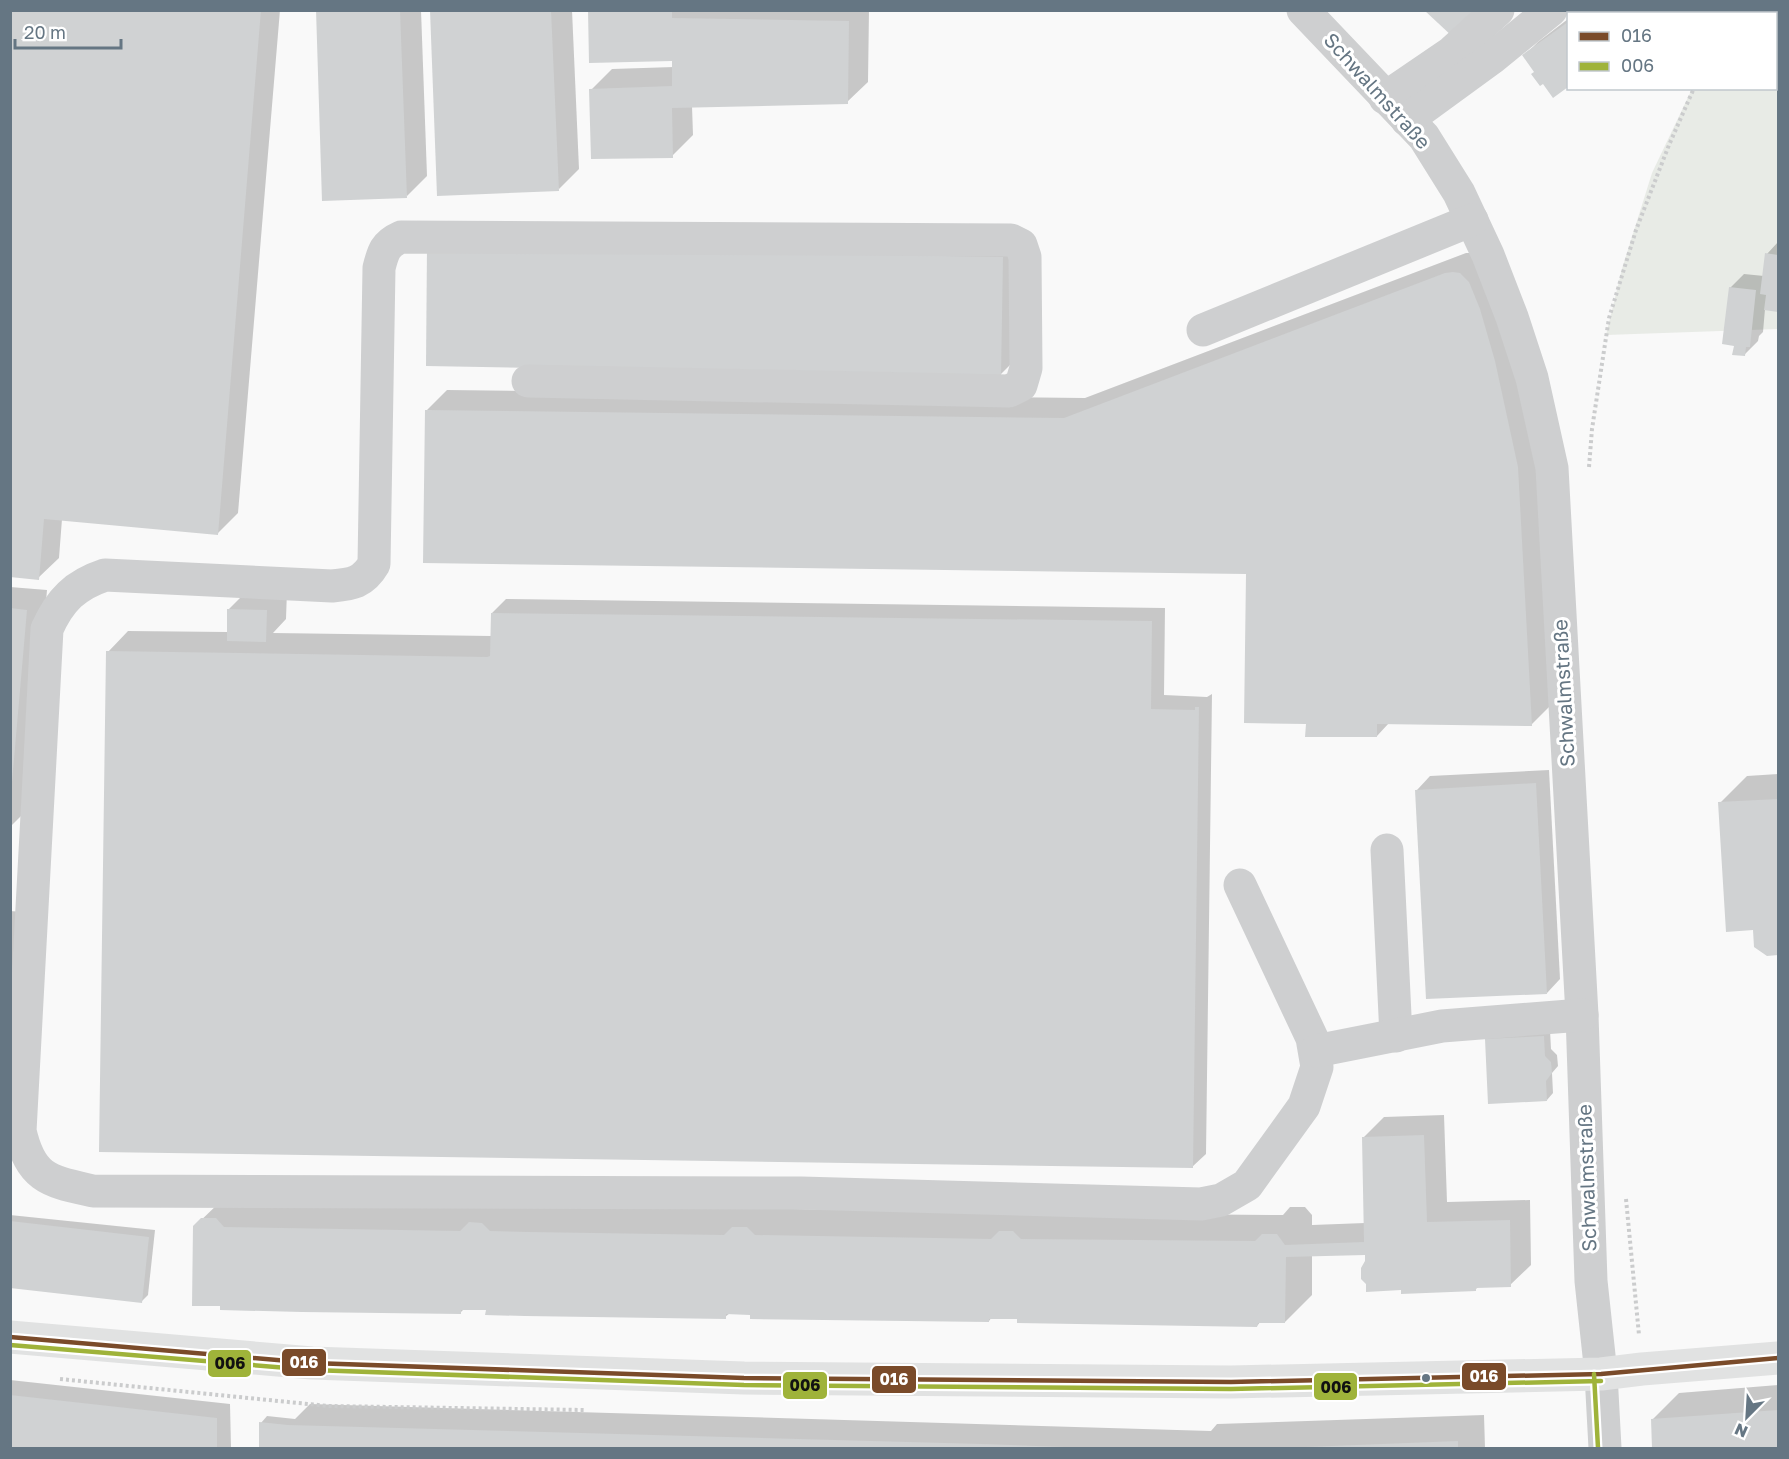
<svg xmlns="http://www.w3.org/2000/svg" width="1789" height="1459" font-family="'Golos Text',sans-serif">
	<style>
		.green { fill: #e8ebe6 }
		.shadow { fill: #0003 }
		.building { fill: #d0d2d3 }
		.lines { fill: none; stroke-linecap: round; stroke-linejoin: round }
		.path { stroke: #cbcccd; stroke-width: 4; stroke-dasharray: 3 3; stroke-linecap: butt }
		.minor { stroke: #cecfd0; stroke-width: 33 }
		.major { stroke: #e1e2e2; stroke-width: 33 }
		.bus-1-casing { stroke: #fff; stroke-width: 9 }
		.bus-2-casing { stroke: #fff; stroke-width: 9 }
		.bus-1 { stroke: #7a4b2a; stroke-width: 4.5 }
		.bus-2 { stroke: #9fb33a; stroke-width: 4.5 }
		.bus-dot { fill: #657683; stroke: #fff; stroke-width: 2 }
		.labels { text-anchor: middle; stroke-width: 6; stroke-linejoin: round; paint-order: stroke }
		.street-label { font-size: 20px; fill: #657683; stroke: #fff }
		.line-badge { stroke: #fff; stroke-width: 2 }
		.badge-label { font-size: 16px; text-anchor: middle; font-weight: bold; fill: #fff }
		.pale-badge-label { font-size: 16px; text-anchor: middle; font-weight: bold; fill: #111 }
	</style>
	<rect width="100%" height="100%" fill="#f9f9f9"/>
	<path class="green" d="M1736 11H1778V329L1606 335 1622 269 1652 173 1692 89 1776 88V14L1734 13Z"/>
	<g class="shadow">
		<path d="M10 10H280L238 513 217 534 62 519 59 558 38 578Z"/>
		<path d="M317 10H421L427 176 407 196Z"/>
		<path d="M432 10H572L579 169 559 189Z"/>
		<path d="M589 10H869L868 82 847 102 692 106 693 135 672 156 591 90 612 69 674 67V60Z"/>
		<path d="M1581 10H1591L1593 14H1577Z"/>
		<path d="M1568 19V85L1553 96 1524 56 1538 42Z"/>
		<path d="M449 227 1023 237 1021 354 1001 374Z"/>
		<path d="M1778 242V311L1765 309 1763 332 1759 336 1758 341 1745 354 1735 344 1730 288 1744 274 1764 276 1767 254Z"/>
		<path d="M1466 253H1481L1538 446 1552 704 1531 725 1389 723 1377 736 1307 722 1247 572 427 410 447 390 1085 398Z"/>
		<path d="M10 587 47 590 28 809 10 827Z"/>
		<path d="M249 589 287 590 286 619 273 633 492 636V613L506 599 1165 608 1164 695 1207 697 1212 694 1206 1154 1192 1167 108 652 128 631 228 632 229 609Z"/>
		<path d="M1549 770 1560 979 1547 993 1417 790 1430 776Z"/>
		<path d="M1778 774V953L1768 954 1754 929 1720 803 1747 776Z"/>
		<path d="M10 911 23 912 10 1055Z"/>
		<path d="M1550 1030 1551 1049 1557 1055 1558 1066 1552 1073 1553 1093 1547 1100 1486 1040 1493 1033Z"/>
		<path d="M1444 1115 1447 1202 1530 1200 1531 1265 1510 1285 1479 1286 1475 1290 1402 1289 1367 1262 1366 1253 1312 1255V1295L1285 1322 1261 1321 1257 1326 1019 1317H992L989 1321 730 1313 725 1317 487 1309H464L460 1313 194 1227 222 1200 1048 1213 1283 1215 1290 1207H1305L1312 1215V1225L1365 1223 1363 1138 1384 1117Z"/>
		<path d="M10 1215 155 1230 148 1295 142 1301 10 1287Z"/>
		<path d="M10 1380 230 1404 231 1448H10Z"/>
		<path d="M1778 1385V1448H1654L1652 1420 1679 1393Z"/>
		<path d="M310 1404 1211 1431 1217 1424 1484 1415 1485 1448H260L261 1423 267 1416 295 1419Z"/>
	</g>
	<g class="building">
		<path d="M10 10H261L218 535 44 519 39 580 10 577Z"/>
		<path d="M316 10H400L407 198 322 201Z"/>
		<path d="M430 10H551L559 191 437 196Z"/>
		<path d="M588 10H672V18L849 21 848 104 672 108 673 158 591 159 589 89 672 86V61L589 63Z"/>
		<path d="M1424 10H1478L1453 37Z"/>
		<path d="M1638 10H1659L1656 14H1641Z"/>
		<path d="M1568 22V87L1553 98 1543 84 1540 86 1531 74 1534 72 1522 55Z"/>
		<path d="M427 247 1003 257 1001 376 426 366Z"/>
		<path d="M1765 253 1778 255V312L1764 310 1766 295 1760 294Z"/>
		<path d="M1453 272 1460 273 1469 282 1480 309 1495 361 1518 467 1532 726 1377 724V737H1305L1306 724 1244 723 1246 574 423 563 425 410 1064 418 1445 273Z"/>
		<path d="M1729 287 1756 290 1750 347H1746L1745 356 1732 355 1734 346 1722 344Z"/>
		<path d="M10 608 27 610 12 782H10Z"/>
		<path d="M227 609 267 610 266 642 227 641Z"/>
		<path d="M491 613 1152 621 1151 709 1195 710V707H1199L1193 1168 99 1152 106 651 487 657 490 656Z"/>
		<path d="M1536 783 1547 994 1426 999 1415 790Z"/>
		<path d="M1778 799V955L1767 956 1754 947 1753 930 1726 932 1718 802Z"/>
		<path d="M1544 1036 1545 1056 1551 1062 1552 1073 1546 1081 1547 1101 1488 1104 1485 1039Z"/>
		<path d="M1424 1135 1427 1222 1510 1220 1511 1287 1476 1288V1291L1401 1294V1290L1366 1292V1284L1361 1279V1268L1365 1261V1255L1286 1257 1285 1323H1258L1257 1327 1017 1323V1319H989V1322L750 1319V1315L726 1314V1319L525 1316 485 1315 486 1310H461V1314L302 1312 220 1310V1306H192L193 1226 201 1218H216L224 1227 460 1231 469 1222 482 1223 490 1231 529 1232 724 1235 732 1227H747L755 1235 991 1239 999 1231H1013L1021 1239 1255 1241 1262 1234H1277L1285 1245 1364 1242 1362 1137Z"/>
		<path d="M10 1221 149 1237 142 1303 10 1288Z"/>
		<path d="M10 1395 217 1418V1448H10Z"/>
		<path d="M1778 1410V1448H1652L1651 1419Z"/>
		<path d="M259 1422 288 1425 982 1444 1064 1447V1448H259Z"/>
		<path d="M1458 1441V1448H1306V1447Z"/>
	</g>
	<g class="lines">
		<g class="path">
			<path d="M1734 14 1736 10"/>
			<path d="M1589 467 1592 429 1609 318 1636 230 1669 145 1694 88"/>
			<path d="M1626 1199 1639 1335"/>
			<path d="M60 1379 328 1406 585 1410"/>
		</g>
		<g class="minor">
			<path d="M1303 10 1424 137 1459 193 1488 255 1512 317 1532 378 1552 468 1582 1015 1591 1281 1601 1374 1605 1448"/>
			<path d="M1385 98 1451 53 1498 10"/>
			<path d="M1407 120 1492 58 1551 10"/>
			<path d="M1203 330 1472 220"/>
			<path d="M528 381 1009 391 1021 385 1026 368 1025 257 1021 245 1011 240 401 237C385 244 383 252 379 268L374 564C363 583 352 584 332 586L105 575C75 585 60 600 47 629L20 1131C31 1179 49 1181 93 1191L801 1193 1201 1204 1221 1200 1247 1185 1304 1106 1317 1067 1312 1038 1240 885"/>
			<path d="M1387 850 1396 1036"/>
			<path d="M1316 1051 1442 1026 1582 1015"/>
		</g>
		<path class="major" d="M10 1337 312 1363 744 1378 1231 1382 1601 1374 1642 1369 1778 1358"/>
		<defs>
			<path id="bus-1" d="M10 1337 312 1363 744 1378 1231 1382 1601 1374 1778 1358"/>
			<g id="bus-2">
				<path d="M10 1345 312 1370 744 1385 1231 1389 1601 1381"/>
				<path d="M1594 1374 1598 1448"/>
			</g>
		</defs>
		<use href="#bus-1" class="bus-1-casing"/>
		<use href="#bus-2" class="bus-2-casing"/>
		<use href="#bus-1" class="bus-1"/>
		<use href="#bus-2" class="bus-2"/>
	</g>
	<circle class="bus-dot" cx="1426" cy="1378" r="5"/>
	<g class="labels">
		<g class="street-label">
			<text transform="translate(1377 91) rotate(48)" y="7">Schwalmstraße</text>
			<text transform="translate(1564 693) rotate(-93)" y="7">Schwalmstraße</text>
			<text transform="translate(1587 1178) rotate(-92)" y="7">Schwalmstraße</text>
		</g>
	</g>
	<g class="line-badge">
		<rect x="281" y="1348" width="46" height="29" rx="6" fill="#7a4b2a"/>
		<rect x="207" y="1349" width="45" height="29" rx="6" fill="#9fb33a"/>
		<rect x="1461" y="1362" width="46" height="29" rx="6" fill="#7a4b2a"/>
		<rect x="871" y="1365" width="46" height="29" rx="6" fill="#7a4b2a"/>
		<rect x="782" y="1371" width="46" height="29" rx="6" fill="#9fb33a"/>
		<rect x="1313" y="1372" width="45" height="29" rx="6" fill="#9fb33a"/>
	</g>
	<g class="badge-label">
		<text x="304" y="1368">016</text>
		<text x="1484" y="1382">016</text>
		<text x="894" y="1385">016</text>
	</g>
	<g class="pale-badge-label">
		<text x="230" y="1369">006</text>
		<text x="805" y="1391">006</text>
		<text x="1336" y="1393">006</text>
	</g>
	<rect width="1789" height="1459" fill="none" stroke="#657683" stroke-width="24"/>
	<rect x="1567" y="12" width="210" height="78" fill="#ffffff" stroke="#c1c8cd" stroke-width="1.5"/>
	<rect x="1579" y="32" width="30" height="9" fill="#7a4b2a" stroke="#c1c8cd" stroke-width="1.5"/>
	<text x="1621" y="42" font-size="18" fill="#657683">016</text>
	<rect x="1579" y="62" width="30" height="9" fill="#9fb33a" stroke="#c1c8cd" stroke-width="1.5"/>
	<text x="1621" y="72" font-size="18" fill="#657683">006</text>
	<g transform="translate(1747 1417) rotate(204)" stroke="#ffffff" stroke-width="4.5" paint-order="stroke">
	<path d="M0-4.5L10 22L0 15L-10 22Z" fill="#657683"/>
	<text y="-9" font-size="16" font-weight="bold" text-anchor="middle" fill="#657683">N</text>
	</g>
	<path d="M15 39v9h106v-9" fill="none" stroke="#657683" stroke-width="3"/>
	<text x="24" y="39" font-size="18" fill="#657683" stroke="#ffffff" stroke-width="4.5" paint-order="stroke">20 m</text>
</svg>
